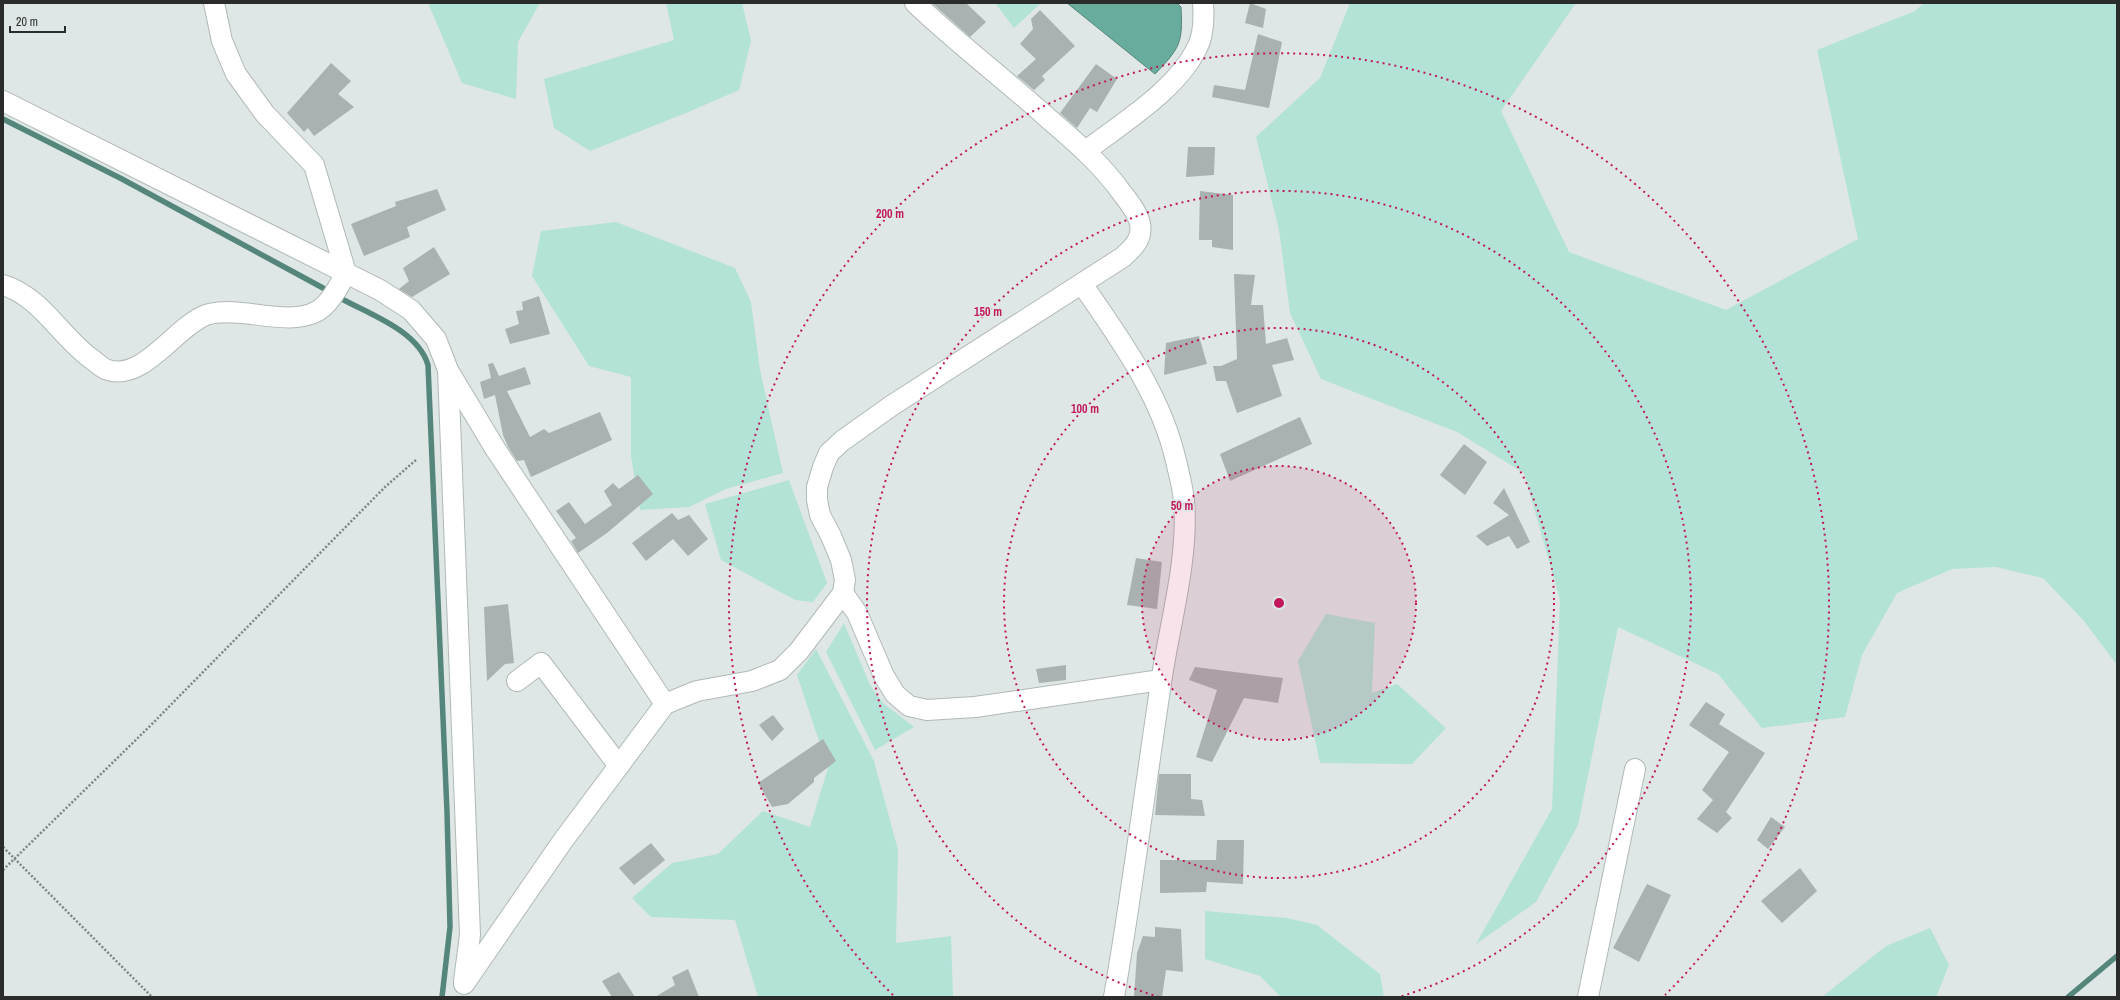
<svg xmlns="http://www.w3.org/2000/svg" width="2120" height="1000" font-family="'Archivo Narrow',sans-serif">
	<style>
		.green { fill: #b3e2d7 }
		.water { fill: #68ac9d; stroke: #55867b }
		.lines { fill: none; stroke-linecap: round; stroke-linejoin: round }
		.stream { stroke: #55867b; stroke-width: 5.5 }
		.building { fill: #a9b2b0 }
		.minor-casing { stroke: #b0b9b7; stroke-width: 22 }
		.path { stroke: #7e8483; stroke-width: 2.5; stroke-dasharray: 2 2; stroke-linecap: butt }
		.minor { stroke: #fff; stroke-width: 20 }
		.ring { fill: none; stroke: #c2185b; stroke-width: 2; stroke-dasharray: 2 4 }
		.centre { fill: #c2185b; stroke: #dee7e5; stroke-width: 2 }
		.ring-label { font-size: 12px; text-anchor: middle; font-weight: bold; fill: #c2185b; stroke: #dee7e5; stroke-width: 3.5; stroke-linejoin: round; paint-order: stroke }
	</style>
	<rect width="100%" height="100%" fill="#dee7e5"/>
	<g class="green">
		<path d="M428 3H540L518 42 516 99 462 83Z"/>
		<path d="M666 3H742L751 41 739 90 686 113 590 151 554 128 544 79 674 40Z"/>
		<path d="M995 3H1041L1014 28Z"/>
		<path d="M1350 3H1576L1501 111 1569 252 1726 310 1858 239 1817 50 1915 11 1924 3H2117V665L2084 621 2043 578 1996 567 1952 569 1897 593 1862 655 1845 717 1762 728 1718 674 1618 627 1578 825 1536 902 1476 944 1552 809 1560 600 1524 473 1457 432 1321 379 1290 313 1279 230 1256 137 1320 78Z"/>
		<path d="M616 222 735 268 751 302 760 370 783 473 726 489 689 507 640 510 631 456V377L589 366 532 276 541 231Z"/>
		<path d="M789 480 827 583 813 602 795 600 721 560 705 504Z"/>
		<path d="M1326 614 1375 623 1372 693 1397 684 1446 728 1412 764 1320 763 1298 661Z"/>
		<path d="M844 623 870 685 883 703 914 727 875 750 826 652Z"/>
		<path d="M816 649 874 761 898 850 896 943 951 936 953 997H758L735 920 651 917 632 898 672 863 718 854 763 811 810 827 828 768 797 675Z"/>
		<path d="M1205 911 1287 918 1317 925 1380 974 1384 997H1281L1260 976 1205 959Z"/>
		<path d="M1930 928 1949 965 1936 997H1822L1886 946Z"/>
	</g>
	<path class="water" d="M1067 3H1177L1181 7C1183 43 1180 48 1155 74Z"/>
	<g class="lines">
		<g class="stream">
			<path d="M3 119 122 179 323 288"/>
			<path d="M342 299C371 315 418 331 428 365L447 812 450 927 442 997"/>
			<path d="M2068 997 2117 956"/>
		</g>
	</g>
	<g class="building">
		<path d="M932 3H966L986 22 970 37Z"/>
		<path d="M1250 3 1266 9 1263 28 1245 23Z"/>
		<path d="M1040 10 1075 46 1042 76 1045 80 1034 90 1017 76 1036 59 1020 44 1033 29 1031 19Z"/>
		<path d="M1258 34 1282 42 1269 108 1212 97 1214 85 1245 90Z"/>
		<path d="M331 63 351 81 338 94 354 107 314 136 308 128 304 132 287 113Z"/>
		<path d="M1096 64 1117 79 1097 112 1090 108 1077 128 1060 113Z"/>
		<path d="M1188 147H1215L1214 175 1186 177Z"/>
		<path d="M437 189 446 210 407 227 410 237 364 256 351 224 396 206 395 202Z"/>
		<path d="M1200 191 1233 195V250L1212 247V240H1199Z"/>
		<path d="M434 247 450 274 412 297 399 289 409 281 403 268Z"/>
		<path d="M1234 274 1255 275 1251 305H1263L1266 344 1287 338 1294 360 1272 365 1282 396 1237 413 1226 381H1216L1213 366H1221L1237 359Z"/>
		<path d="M539 296 550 334 510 344 505 329 519 324 516 311 523 310 522 302Z"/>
		<path d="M1199 336 1207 364 1164 375 1166 343Z"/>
		<path d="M493 363 499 376 525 367 531 384 507 391 530 437 544 429 549 433 600 412 612 440 531 477 524 460 517 461 508 447 503 435 495 395 484 399 480 382 491 378 488 364Z"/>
		<path d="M1300 417 1312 444 1230 481 1220 454Z"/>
		<path d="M1464 444 1487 462 1465 495 1440 475Z"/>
		<path d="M638 475 653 494 607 533 578 553 571 541 576 538 556 511 569 502 585 524 612 505 604 491 613 483 619 489Z"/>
		<path d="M1504 488 1530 542 1517 549 1509 536 1487 546 1476 536 1509 515 1493 503Z"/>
		<path d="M672 513 678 520 689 515 708 539 688 556 673 539 646 561 632 543Z"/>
		<path d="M1136 558 1162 562 1157 609 1127 605Z"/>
		<path d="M508 604 514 663 505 664 487 681 484 607Z"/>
		<path d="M1066 665V680L1039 683 1036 669Z"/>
		<path d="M1195 667 1283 678 1278 703 1244 698 1212 762 1196 757 1217 690 1189 680Z"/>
		<path d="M1706 702 1725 714 1719 724 1765 753 1726 812 1732 818 1717 833 1697 819 1713 800 1702 790 1729 752 1689 725Z"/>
		<path d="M773 715 784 729 772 741 759 725Z"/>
		<path d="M823 739 836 761 814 778V782L788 804 772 807 758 783Z"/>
		<path d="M1159 774H1191V799L1202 800 1205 816 1155 815Z"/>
		<path d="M1771 817 1785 827 1768 849 1757 840Z"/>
		<path d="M1217 840H1244L1243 884 1207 882 1206 892 1160 893V860H1216Z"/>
		<path d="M651 843 665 860 634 885 619 868Z"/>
		<path d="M1800 868 1817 891 1782 923 1761 901Z"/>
		<path d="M1647 884 1671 895 1639 962 1613 948Z"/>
		<path d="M1155 927 1181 929 1183 972 1166 970 1162 997H1134L1137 953 1143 936 1155 937Z"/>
		<path d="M688 969 699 997H655L675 985 672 977Z"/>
		<path d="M619 972 635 997H612L602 981Z"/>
	</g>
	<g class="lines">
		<defs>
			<g id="minor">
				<path d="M3 101 380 290 411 310 436 339 448 370 470 935 464 981"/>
				<path d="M1086 151C1123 122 1176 91 1197 48 1204 35 1204 17 1203 3"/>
				<path d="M1082 284C1120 339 1161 395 1176 461 1179 474 1183 488 1184 501 1189 559 1169 626 1161 683 1145 788 1132 893 1114 997"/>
				<path d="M3 285C42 297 61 338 93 360 97 363 103 369 108 370 144 381 175 327 206 315 217 311 230 312 242 313 266 315 305 325 324 306 334 297 340 284 346 273L314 165 265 114 236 74 222 41 214 3"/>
				<path d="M449 372 496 450 665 704"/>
				<path d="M843 593 857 613 884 676 895 694 909 706 927 710 975 707 1161 680"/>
				<path d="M517 681 541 663 619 766"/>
				<path d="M464 984 562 842 665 704 697 691 752 681 780 670 799 651 843 593 845 580 841 560 831 536 820 515 817 500V487L823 467 829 453 842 441 891 406 1123 257C1133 248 1143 239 1140 224 1138 213 1129 202 1122 193 1102 165 1076 142 1050 120 1006 80 958 44 915 3"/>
				<path d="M1588 997 1635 769"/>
			</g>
		</defs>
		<use href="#minor" class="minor-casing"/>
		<g class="path">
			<path d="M3 847 152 997"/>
			<path d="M3 870 149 727 385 487 416 460"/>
		</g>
		<use href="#minor" class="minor"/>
	</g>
	<circle cx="1279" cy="603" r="137" fill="#c2185b" fill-opacity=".12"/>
	<g class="ring">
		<circle cx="1279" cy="603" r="137"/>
		<circle cx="1279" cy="603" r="275"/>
		<path d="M1159 997A412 412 0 1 1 1399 997"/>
		<path d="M893 995A550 550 0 1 1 1665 995"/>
	</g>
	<circle cx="1279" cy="603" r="6" class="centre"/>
	<g class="ring-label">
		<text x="890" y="218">200 m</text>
		<text x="988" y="316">150 m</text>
		<text x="1085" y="413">100 m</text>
		<text x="1182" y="510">50 m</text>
	</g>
	<rect width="2120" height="1000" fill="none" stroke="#292c2b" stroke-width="8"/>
	<path d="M10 26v6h55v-6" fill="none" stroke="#292c2b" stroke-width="2"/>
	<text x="16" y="26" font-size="12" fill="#292c2b" stroke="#dee7e5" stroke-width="3" paint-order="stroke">20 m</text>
</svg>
